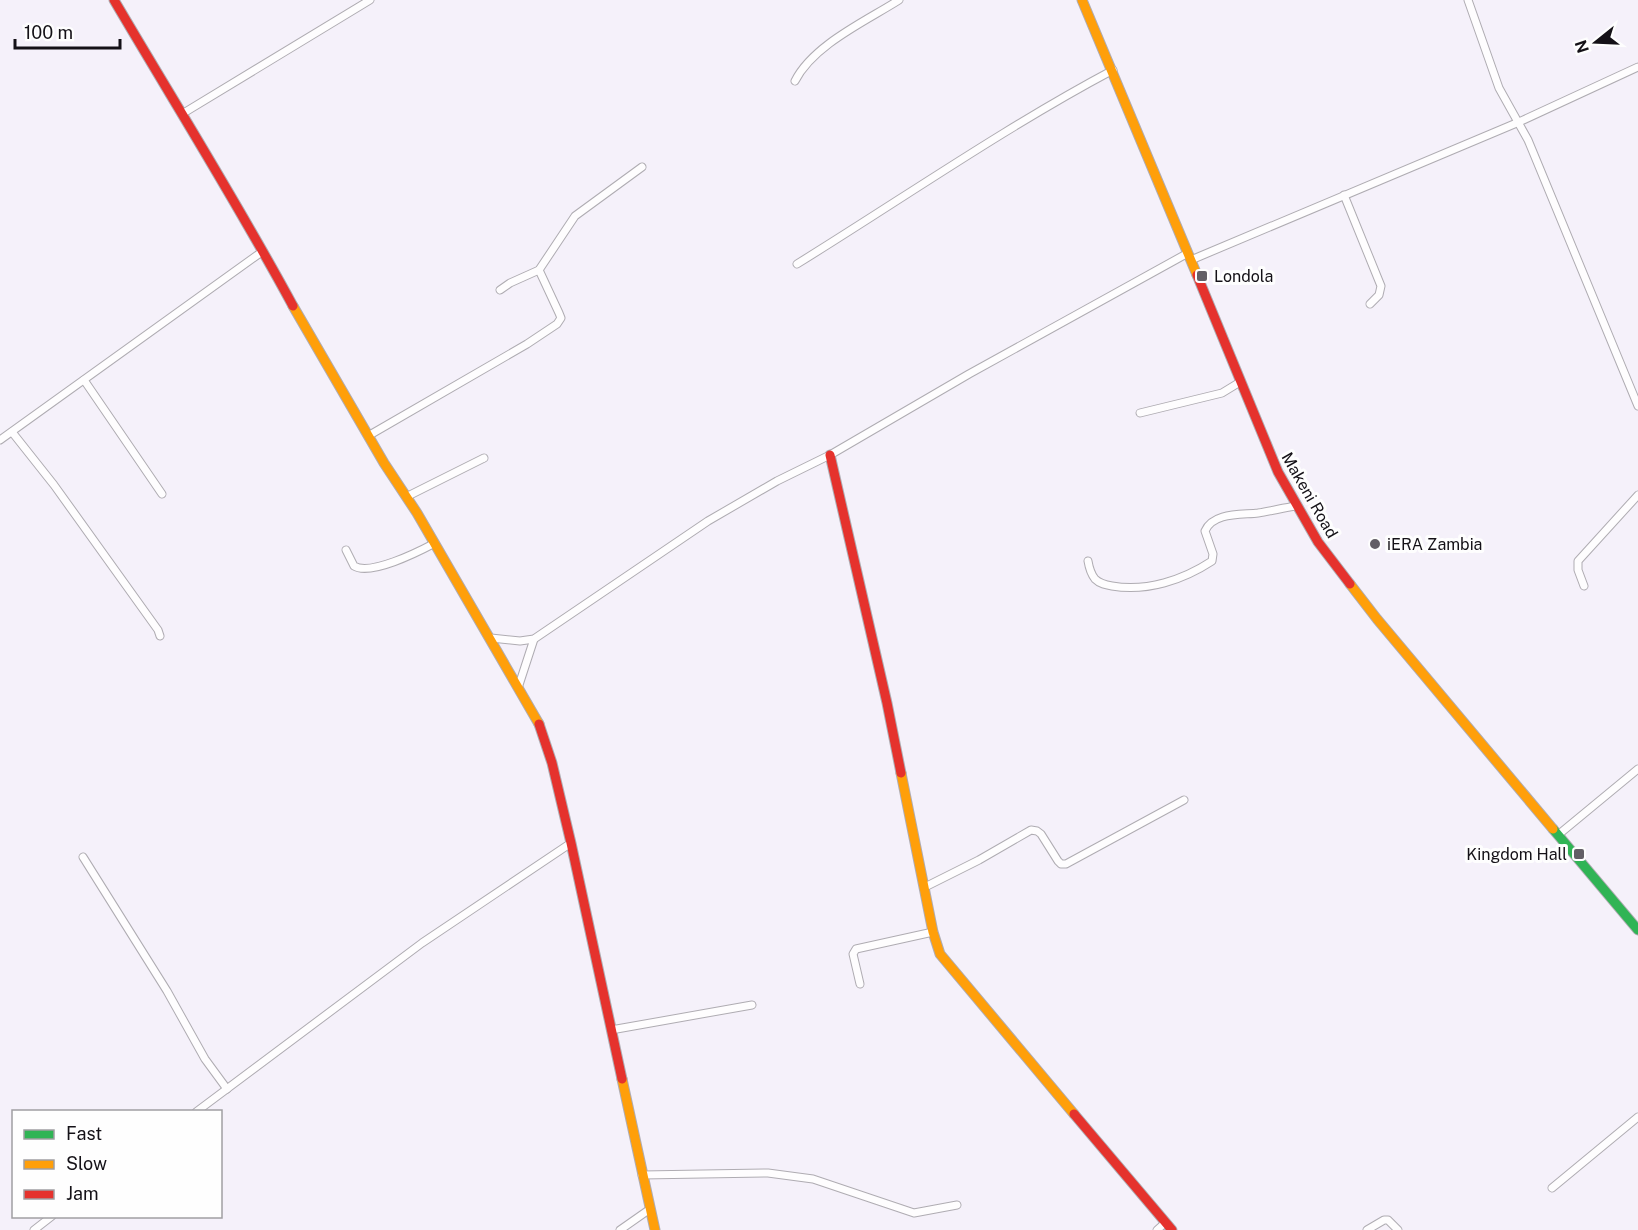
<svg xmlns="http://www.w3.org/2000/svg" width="1638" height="1230" font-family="'Public Sans',sans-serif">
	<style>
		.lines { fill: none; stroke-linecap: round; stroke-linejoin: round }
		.street-casing { stroke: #afacb2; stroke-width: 9 }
		.fast-casing { stroke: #afacb2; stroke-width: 11 }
		.slow-casing { stroke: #afacb2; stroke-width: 11 }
		.jam-casing { stroke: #afacb2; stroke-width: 11 }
		.street { stroke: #fefdfe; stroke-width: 7 }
		.fast { stroke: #30b455; stroke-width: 9 }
		.slow { stroke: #ff9f0a; stroke-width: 9 }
		.jam { stroke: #e5322d; stroke-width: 9 }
		.poi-dot { fill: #635f66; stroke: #fefefe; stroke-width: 2 }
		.labels { text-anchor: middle; stroke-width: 6; stroke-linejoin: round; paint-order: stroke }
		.poi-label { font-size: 16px; fill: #141117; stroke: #fefefe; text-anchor: start }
		.street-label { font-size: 16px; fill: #141117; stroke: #fefefe }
	</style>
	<rect width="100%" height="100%" fill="#f5f1fa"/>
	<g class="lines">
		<defs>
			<g id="street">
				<path d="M1468 0 1499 88 1528 140 1638 406"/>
				<path d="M795 81C813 45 866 21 899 0"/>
				<path d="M182 114 370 0"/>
				<path d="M1344 195 1381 286 1379 295 1370 304"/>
				<path d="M1191 260 1519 122 1638 67"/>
				<path d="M797 264C902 199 1004 128 1113 70"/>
				<path d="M500 290 510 283 539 270 575 216 642 167"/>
				<path d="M84 380 162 494"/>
				<path d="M1140 413 1222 393 1240 382"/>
				<path d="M12 432 54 485 158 630 160 636"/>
				<path d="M368 436 527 344 557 324 561 318 559 313 539 270"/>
				<path d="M0 440 263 251"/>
				<path d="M406 497 484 458"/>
				<path d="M346 550 354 566C370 576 418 552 435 543"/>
				<path d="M1088 561C1089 567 1091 574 1095 579 1100 584 1106 585 1112 586 1147 592 1183 580 1212 561L1213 554 1205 531C1213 512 1242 515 1258 513 1271 511 1283 508 1296 506"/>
				<path d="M1584 586 1578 570V561L1638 495"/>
				<path d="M491 638 520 641 534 639 708 521 777 481 830 455 969 374 1188 253"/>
				<path d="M518 688 534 639"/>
				<path d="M1558 835 1638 769"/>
				<path d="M83 857 167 991 205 1059 227 1089"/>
				<path d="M925 887 979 860 1031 830 1037 831 1041 834 1058 861 1061 864H1066L1184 800"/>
				<path d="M860 984 853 954 856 949 933 932"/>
				<path d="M611 1030 752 1005"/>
				<path d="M196 1112 422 943 571 843"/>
				<path d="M642 1175 768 1173 813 1179 914 1213 957 1205"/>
				<path d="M1552 1188 1638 1117"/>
				<path d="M34 1230 52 1216"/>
				<path d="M620 1230 650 1209"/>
				<path d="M1157 1230 1166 1222"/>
				<path d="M1367 1230 1384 1220H1388L1398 1230"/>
			</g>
			<path id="fast" d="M1553 829 1638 930"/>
			<g id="slow">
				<path d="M1082 0 1197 275"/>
				<path d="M293 306 384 463 417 513 539 724"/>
				<path d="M1350 584 1377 619 1553 829"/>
				<path d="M901 773 933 932 940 954 1074 1114"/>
				<path d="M622 1079 655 1230"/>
			</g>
			<g id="jam">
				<path d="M114 0C174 102 237 202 293 306"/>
				<path d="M1197 275 1278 472 1318 542 1350 584"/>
				<path d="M830 455 887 703 901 773"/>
				<path d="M539 724 552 763 571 843 622 1079"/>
				<path d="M1074 1114 1172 1230"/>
			</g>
		</defs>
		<use href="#street" class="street-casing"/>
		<use href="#fast" class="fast-casing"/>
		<use href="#slow" class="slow-casing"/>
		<use href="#jam" class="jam-casing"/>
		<use href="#street" class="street"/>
		<use href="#fast" class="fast"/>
		<use href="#slow" class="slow"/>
		<use href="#jam" class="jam"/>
	</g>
	<g class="poi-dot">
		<rect x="1196" y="270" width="12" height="12" rx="3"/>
		<circle cx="1375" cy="544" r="6"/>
		<rect x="1573" y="848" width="12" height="12" rx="3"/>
	</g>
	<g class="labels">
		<g class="poi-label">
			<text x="1214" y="282">Londola</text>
			<text x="1387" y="550">iERA Zambia</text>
			<text x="1567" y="860" text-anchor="end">Kingdom Hall</text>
		</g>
		<g class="street-label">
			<text transform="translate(1310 495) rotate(60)" y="6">Makeni Road</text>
		</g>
	</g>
	<rect x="12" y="1110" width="210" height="108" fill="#fefefe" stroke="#a09fa2" stroke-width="1.5"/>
	<rect x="24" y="1130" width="30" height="9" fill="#30b455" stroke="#a09fa2" stroke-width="1.5"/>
	<text x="66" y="1140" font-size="18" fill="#141117">Fast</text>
	<rect x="24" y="1160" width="30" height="9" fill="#ff9f0a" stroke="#a09fa2" stroke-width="1.5"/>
	<text x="66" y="1170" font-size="18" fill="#141117">Slow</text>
	<rect x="24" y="1190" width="30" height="9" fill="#e5322d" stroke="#a09fa2" stroke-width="1.5"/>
	<text x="66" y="1200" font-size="18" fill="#141117">Jam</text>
	<g transform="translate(1596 42) rotate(252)" stroke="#fefefe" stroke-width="4.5" paint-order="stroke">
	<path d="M0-4.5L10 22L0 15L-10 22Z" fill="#141117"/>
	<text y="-9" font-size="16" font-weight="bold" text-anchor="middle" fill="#141117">N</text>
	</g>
	<path d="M15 39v9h105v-9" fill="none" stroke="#141117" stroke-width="3"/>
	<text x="24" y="39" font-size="18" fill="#141117" stroke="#fefefe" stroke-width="4.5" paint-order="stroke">100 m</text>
</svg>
